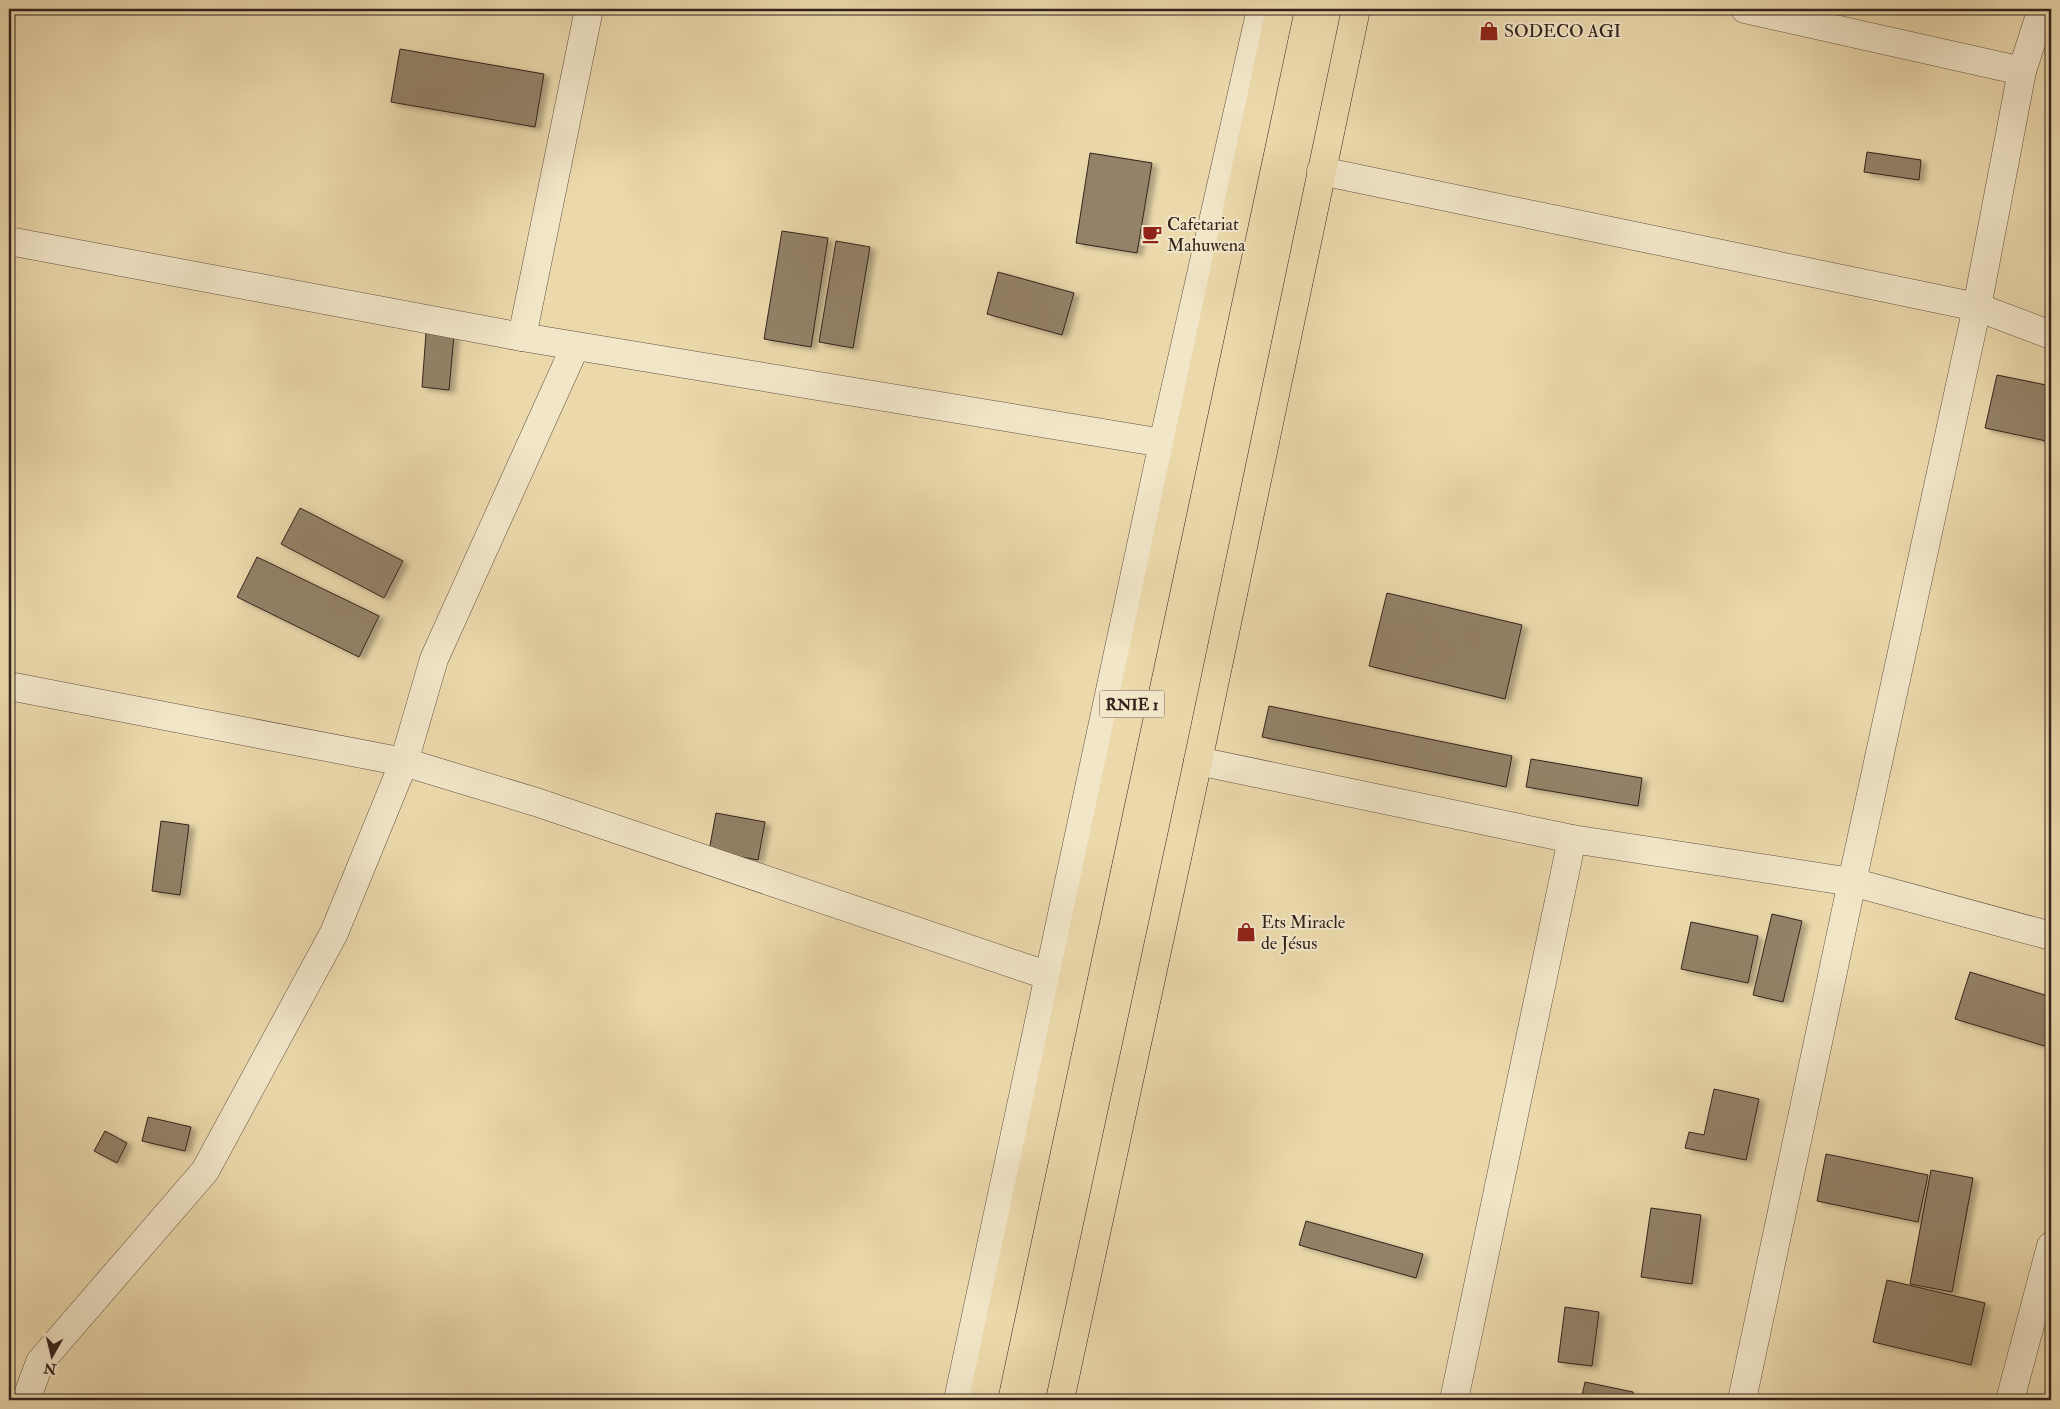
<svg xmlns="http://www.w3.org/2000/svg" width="2060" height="1409" font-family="'IM FELL Double Pica',serif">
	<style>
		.building { fill: #938267; stroke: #33231d; filter: url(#shadow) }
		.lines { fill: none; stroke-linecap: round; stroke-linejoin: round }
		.minor-casing { stroke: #615041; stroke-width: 29 }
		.highway-casing { stroke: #33231d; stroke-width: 29 }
		.minor { stroke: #f2e6c9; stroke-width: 28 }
		.highway { stroke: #ebd9ac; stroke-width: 28 }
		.labels { text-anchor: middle; stroke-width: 4; stroke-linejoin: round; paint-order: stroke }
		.shield { fill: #f2e6c9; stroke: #6c5e51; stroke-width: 1 }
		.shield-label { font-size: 16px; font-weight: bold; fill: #33231d }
		.poi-label { font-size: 18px; fill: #33231d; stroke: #f2e6c9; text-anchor: start }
	</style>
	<defs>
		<filter id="shadow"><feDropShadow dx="5.5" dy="3" stdDeviation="2.5" flood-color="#0004"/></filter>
	</defs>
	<rect width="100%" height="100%" fill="#ebd9ac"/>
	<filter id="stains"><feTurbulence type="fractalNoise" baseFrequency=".004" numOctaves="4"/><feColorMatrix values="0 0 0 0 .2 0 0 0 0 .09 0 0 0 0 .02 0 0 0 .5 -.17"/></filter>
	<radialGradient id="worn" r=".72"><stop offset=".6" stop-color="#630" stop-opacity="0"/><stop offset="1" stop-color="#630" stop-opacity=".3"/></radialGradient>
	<g class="building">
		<path d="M400 49 544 74 535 127 391 102Z"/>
		<path d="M1867 152 1921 160 1919 180 1864 172Z"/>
		<path d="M1090 153 1152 163 1137 253 1076 243Z"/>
		<path d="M782 231 828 238 811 347 764 339Z"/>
		<path d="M836 241 870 247 853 348 819 342Z"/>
		<path d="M998 272 1074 293 1062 335 987 314Z"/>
		<path d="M426 333 454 335 449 390 422 387Z"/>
		<path d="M1997 375 2051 386V442L1985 428Z"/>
		<path d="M300 508 403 561 384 598 281 544Z"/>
		<path d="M257 557 379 616 359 657 237 597Z"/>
		<path d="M1387 593 1522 625 1505 699 1369 666Z"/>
		<path d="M1269 706 1512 756 1506 787 1262 737Z"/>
		<path d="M1531 759 1642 778 1638 806 1526 787Z"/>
		<path d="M716 813 765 822 758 860 709 851Z"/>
		<path d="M161 821 189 825 180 895 152 891Z"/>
		<path d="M1772 914 1802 921 1783 1002 1753 995Z"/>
		<path d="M1691 922 1758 936 1748 983 1681 969Z"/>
		<path d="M1970 972 2051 997V1048L1955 1019Z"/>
		<path d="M1714 1089 1759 1099 1746 1160 1685 1148 1689 1132 1704 1135Z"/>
		<path d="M148 1117 191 1127 185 1151 142 1141Z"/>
		<path d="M105 1131 127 1143 117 1163 94 1151Z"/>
		<path d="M1826 1154 1928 1175 1918 1222 1817 1201Z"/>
		<path d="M1931 1170 1973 1178 1952 1292 1910 1284Z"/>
		<path d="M1651 1208 1701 1215 1692 1284 1641 1277Z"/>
		<path d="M1306 1221 1423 1254 1416 1278 1299 1245Z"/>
		<path d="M1887 1280 1985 1303 1971 1365 1873 1342Z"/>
		<path d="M1565 1307 1599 1312 1592 1366 1558 1362Z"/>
		<path d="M1585 1382 1633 1392 1632 1400H1581Z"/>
	</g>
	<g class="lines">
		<defs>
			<g id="minor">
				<path d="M1745 9 2022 71"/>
				<path d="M1321 171 1977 307 2051 335"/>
				<path d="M9 241 522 337 1163 443"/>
				<path d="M522 337 589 9"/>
				<path d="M9 686 404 762 536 802 1049 976"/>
				<path d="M1198 761 1572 839 1852 882 2051 936"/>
				<path d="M26 1400 40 1362 205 1171 334 933 404 762 434 659 575 347"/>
				<path d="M958 1400 1163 443 1261 9"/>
				<path d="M1454 1400 1572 839"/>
				<path d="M1742 1400 1852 882 1977 307 2022 71 2042 9"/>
				<path d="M2010 1400 2051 1246"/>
			</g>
			<g id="highway">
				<path d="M983 1400 1280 9"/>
				<path d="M1060 1400 1198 761 1356 9"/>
			</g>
		</defs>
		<use href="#minor" class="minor-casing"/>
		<use href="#highway" class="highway-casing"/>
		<use href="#minor" class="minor"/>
		<use href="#highway" class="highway"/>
	</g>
	<defs>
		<symbol id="shop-bare" viewBox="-9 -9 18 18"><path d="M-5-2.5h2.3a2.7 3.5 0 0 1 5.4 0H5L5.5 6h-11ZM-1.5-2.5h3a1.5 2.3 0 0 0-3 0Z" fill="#8f2418" stroke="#f2e6c9" stroke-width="2.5" paint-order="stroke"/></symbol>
		<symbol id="cafe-bare" viewBox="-9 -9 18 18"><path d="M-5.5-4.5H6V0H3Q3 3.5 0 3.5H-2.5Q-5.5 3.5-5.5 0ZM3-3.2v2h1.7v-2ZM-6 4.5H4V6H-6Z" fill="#8f2418" stroke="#f2e6c9" stroke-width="2.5" paint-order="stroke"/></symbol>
	</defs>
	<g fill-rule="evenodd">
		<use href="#shop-bare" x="1475" y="17" width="28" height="28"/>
		<use href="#cafe-bare" x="1138" y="220" width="28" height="28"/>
		<use href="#shop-bare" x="1232" y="918" width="28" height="28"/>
	</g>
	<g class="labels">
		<rect class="shield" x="1099.5" y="690.5" width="65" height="27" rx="4"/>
		<g class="shield-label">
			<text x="1132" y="710">RNIE 1</text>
		</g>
		<g class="poi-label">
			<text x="1504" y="37">SODECO AGI</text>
			<text x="1167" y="230">Cafetariat<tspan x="1167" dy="21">Mahuwena</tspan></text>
			<text x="1261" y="928">Ets Miracle<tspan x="1261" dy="21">de Jésus</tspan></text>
		</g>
	</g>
	<rect width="2060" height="1409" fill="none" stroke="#ebd9ac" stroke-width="30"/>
	<rect x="10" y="10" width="2040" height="1389" fill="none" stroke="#33231d" stroke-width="2.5"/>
	<rect x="15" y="15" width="2030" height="1379" fill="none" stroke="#33231d"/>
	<g transform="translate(52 1356) rotate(188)" stroke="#f2e6c9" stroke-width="4" paint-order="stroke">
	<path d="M0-4L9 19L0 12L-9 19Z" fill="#33231d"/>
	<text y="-8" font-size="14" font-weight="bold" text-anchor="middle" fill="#33231d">N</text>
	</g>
	<rect width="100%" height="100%" filter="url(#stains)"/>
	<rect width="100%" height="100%" fill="url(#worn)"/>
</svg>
